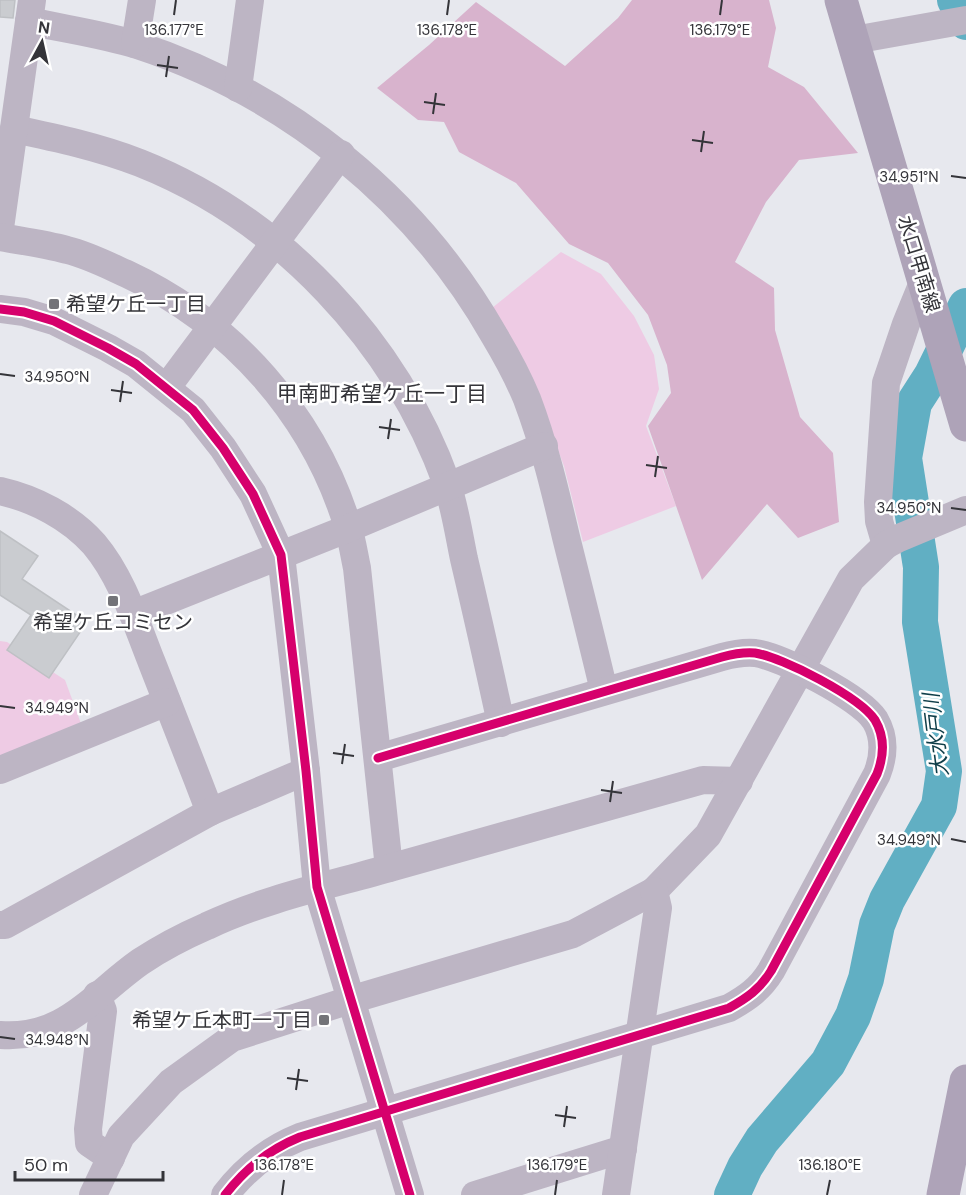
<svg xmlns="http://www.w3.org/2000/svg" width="966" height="1195" font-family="'DM Sans','Noto Sans JP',sans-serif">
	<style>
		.green { fill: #eecbe4 }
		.forest { fill: #d8b3cd }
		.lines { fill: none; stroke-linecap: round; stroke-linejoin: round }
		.river { stroke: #61afc3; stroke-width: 36 }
		.building { fill: #caccd0; stroke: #bec0c4; stroke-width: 1.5 }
		.minor { stroke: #bdb5c4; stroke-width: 28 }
		.major { stroke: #aea3b8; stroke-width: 33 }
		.cycleway-casing { stroke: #fff; stroke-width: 13 }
		.cycleway { stroke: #d6006c; stroke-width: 9 }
		.ticks { fill: none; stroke: #343439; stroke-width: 2 }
		.poi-dot { fill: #737378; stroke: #fff; stroke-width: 2 }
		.labels { text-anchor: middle; stroke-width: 5; stroke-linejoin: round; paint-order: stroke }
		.street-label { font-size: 20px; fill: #343439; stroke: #fff }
		.poi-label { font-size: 20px; fill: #343439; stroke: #fff; text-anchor: start }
		.neighbourhood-label { font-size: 21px; fill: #343439; stroke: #fff }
		.water-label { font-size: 21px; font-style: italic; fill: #0f3e49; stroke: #fff }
		.ticks-label { font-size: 15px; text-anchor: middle; fill: #343439; stroke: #fff; stroke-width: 5; stroke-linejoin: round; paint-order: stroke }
	</style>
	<rect width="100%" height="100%" fill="#e7e8ee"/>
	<g class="green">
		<path d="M561 252 601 274 634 316 654 355 659 389 646 426 676 506 583 542 564 466 537 394 492 308Z"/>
		<path d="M0 641 7 642 65 680 83 729 0 764Z"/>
	</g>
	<path class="forest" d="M632 0H769L776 28 768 67 804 87 858 153 799 160 766 202 735 262 774 288 775 330 800 417 833 453 839 522 798 538 767 504 702 580 648 426 671 393 667 365 648 315 608 263 569 244 516 183 459 152 444 122 418 120 377 88 429 45 476 2 565 66 618 18Z"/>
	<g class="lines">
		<g class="river">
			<path d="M955 0 966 22"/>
			<path d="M732 1195 745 1167 762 1140 828 1063 853 1016 866 979 877 925 887 900 939 806 944 771 920 622 921 567 904 458 914 403 932 375 966 306"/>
		</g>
	</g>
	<g class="building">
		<path d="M0 0H15L13 18 0 17Z"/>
		<path d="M0 531 38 556 22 579 87 622 49 678 7 650 31 615 0 595Z"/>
	</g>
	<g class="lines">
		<g class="minor">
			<path d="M29 21C64 29 102 34 137 45 287 94 416 198 494 335 506 355 518 377 527 399 544 444 555 490 566 537 579 589 592 640 604 691"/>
			<path d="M854 40 966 20"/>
			<path d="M135 44 142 0"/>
			<path d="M238 88 250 0"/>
			<path d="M14 129C57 138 99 147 140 163 281 219 396 342 447 484 455 508 459 535 464 559 477 614 489 668 501 723"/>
			<path d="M0 228 32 0"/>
			<path d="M0 237C22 241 45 244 67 250 88 255 107 265 127 274 232 323 314 415 348 527 352 540 354 554 357 568L389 868"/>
			<path d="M0 309 24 312 54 321 108 348 136 364 193 410 223 448 253 494 281 555 306 771 317 887 410 1195"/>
			<path d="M167 387 341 154"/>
			<path d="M0 491C35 499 70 517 94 544 122 577 136 623 152 663 171 712 191 762 210 812"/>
			<path d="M886 545 879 521 878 502 886 383 906 324 924 280"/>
			<path d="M133 614 349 528 544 446"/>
			<path d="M0 770 167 702"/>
			<path d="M0 925H5L210 812 306 771"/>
			<path d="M97 995 103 1011 88 1129 89 1143 111 1158"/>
			<path d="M0 1035C64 1040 92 996 140 962 161 948 184 936 207 926 266 898 331 885 393 867 496 838 599 809 703 780L739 781"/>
			<path d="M93 1195 121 1136 171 1082 232 1038 350 1000 573 934 654 891 708 835 851 579 886 545 899 538 966 510"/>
			<path d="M225 1195C245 1169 270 1149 300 1137L729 1008C747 998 760 989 771 971L877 774C884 756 885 737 875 720 860 697 782 657 755 653 743 652 733 654 722 657L378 758"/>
			<path d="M475 1195 623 1149"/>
			<path d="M616 1195 658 908 654 891"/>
		</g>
		<g class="major">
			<path d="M841 0 966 425"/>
			<path d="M943 1195 966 1081"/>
		</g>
		<defs>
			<g id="cycleway">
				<path d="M0 309 24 312 54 321 108 348 136 364 193 410 223 448 253 494 281 555 306 771 317 887 410 1195"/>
				<path d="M225 1195C245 1169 270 1149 300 1137L729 1008C747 998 760 989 771 971L877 774C884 756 885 737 875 720 860 697 782 657 755 653 743 652 733 654 722 657L378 758"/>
			</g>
		</defs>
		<use href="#cycleway" class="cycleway-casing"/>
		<use href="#cycleway" class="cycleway"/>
	</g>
	<path class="ticks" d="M174 15 176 0M447 15 449 0M720 15 722 0M157 65 178 68M166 77 169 56M424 102 445 105M433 114 436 93M692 140 713 143M701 152 704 131M951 176 966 178M0 374 15 376M111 390 132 393M120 402 123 381M379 427 400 430M388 439 391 419M646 465 667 468M655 477 658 456M951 508 966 510M0 706 15 708M333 753 354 756M342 764 345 744M601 790 622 793M610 802 613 781M951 839 966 842M0 1037 15 1039M287 1078 308 1081M296 1090 299 1069M555 1115 576 1118M564 1127 567 1106M282 1195 284 1180M555 1195 557 1180M827 1195 830 1180"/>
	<g class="poi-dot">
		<rect x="48" y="298" width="12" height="12" rx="3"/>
		<rect x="107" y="595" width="12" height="12" rx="3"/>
		<rect x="318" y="1014" width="12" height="12" rx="3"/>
	</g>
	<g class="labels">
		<g class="street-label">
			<text transform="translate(919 264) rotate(73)" y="7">水口甲南線</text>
		</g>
		<g class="poi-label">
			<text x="66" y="311">希望ケ丘一丁目</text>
			<text x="113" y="629" text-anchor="middle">希望ケ丘コミセン</text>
			<text x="312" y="1027" text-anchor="end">希望ケ丘本町一丁目</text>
		</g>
		<g class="neighbourhood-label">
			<text x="382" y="401">甲南町希望ケ丘一丁目</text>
		</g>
		<g class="water-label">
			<text transform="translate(936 735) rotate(-97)" y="7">大水戸川</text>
		</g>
	</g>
	<g class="ticks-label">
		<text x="174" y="35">136.177°E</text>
		<text x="447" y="35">136.178°E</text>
		<text x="720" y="35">136.179°E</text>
		<text x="909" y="182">34.951°N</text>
		<text x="57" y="382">34.950°N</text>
		<text x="909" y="513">34.950°N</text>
		<text x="57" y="713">34.949°N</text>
		<text x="909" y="845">34.949°N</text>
		<text x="57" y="1045">34.948°N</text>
		<text x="284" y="1170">136.178°E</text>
		<text x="557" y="1170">136.179°E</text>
		<text x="830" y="1170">136.180°E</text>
	</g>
	<g transform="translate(42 42) rotate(8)" stroke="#ffffff" stroke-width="4.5" paint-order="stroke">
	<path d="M0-4.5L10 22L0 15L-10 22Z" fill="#343439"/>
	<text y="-9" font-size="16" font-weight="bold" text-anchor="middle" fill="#343439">N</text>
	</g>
	<path d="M15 1171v9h148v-9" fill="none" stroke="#343439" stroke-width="3"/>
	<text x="24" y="1171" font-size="18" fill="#343439" stroke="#ffffff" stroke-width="4.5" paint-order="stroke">50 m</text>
</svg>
